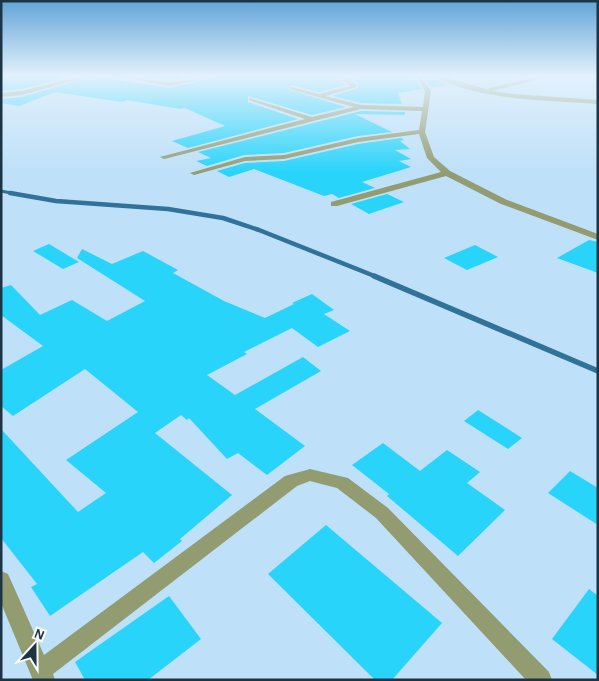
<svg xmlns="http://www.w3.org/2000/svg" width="599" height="681" font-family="'Alegreya Sans',sans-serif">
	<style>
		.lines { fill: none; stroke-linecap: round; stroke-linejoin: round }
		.stream-far2 { stroke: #30729a; stroke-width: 3 }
		.stream-far1 { stroke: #30729a; stroke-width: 4.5 }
		.stream { stroke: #30729a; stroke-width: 5.5 }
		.building { fill: #29d4fa }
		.minor { fill: #939c71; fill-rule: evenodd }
	</style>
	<rect width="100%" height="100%" fill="#bee0f8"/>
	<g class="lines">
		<path class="stream-far2" d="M1 191 16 194"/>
		<path class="stream-far1" d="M10 193 56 201 168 209 223 218 259 230 377 277"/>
		<path class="stream" d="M374 276 598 371"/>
	</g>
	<g class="building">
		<path d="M1 76H72L22 89 1 91Z"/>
		<path d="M93 76 169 88 220 76H346L340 80 346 85 319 92 292 85 287 89 346 107 312 115 248 96V102L298 119 188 148 172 141 225 126 185 108 180 109 127 100 122 102 55 92 19 106 1 103V99L22 97Z"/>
		<path d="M149 76H200L174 80 145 77Z"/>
		<path d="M361 76H414L422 89 398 93 402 104 361 103 332 96 358 88V83L353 80Z"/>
		<path d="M423 76H431L448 85 431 87Z"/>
		<path d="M361 111 405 112V115L355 114 392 132 358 136 284 153 244 155 207 166 196 161 211 158 198 152Z"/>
		<path d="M401 138 404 140 400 141 410 149 395 150 411 159 399 161 411 167 362 182 375 188 339 198 332 194 324 196 254 169 229 177 217 171 245 163 284 161 358 144Z"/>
		<path d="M387 194 404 202 369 214 351 204Z"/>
		<path d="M589 240 598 242V273L557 258Z"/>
		<path d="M49 244 79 262 63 269 33 251Z"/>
		<path d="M475 245 498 257 467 270 444 258Z"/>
		<path d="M82 249 112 264 143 251 178 270 173 273 224 301 265 318 294 304 292 303 312 294 334 310 324 314 350 331 318 347 292 328 244 352 247 354 207 375 235 395 303 357 321 371 255 409 305 446 267 475 238 453 227 459 189 418 187 420 181 415 155 433 232 495 180 539 182 541 154 563 143 552 50 616 31 587 37 584 1 538V429L78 512 106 493 66 460 138 412 85 369 13 416 1 406V370L43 346 1 315V288L11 285 40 315 72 300 107 321 145 301 77 258Z"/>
		<path d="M478 410 522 438 508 449 464 421Z"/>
		<path d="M383 443 420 471 447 450 480 472 467 483 505 510 458 556 387 496 389 494 352 465Z"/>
		<path d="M570 471 598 488V525L548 493Z"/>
		<path d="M326 525 442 623 392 680H375L268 574Z"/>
		<path d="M589 589 598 596V675L552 639Z"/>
		<path d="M169 596 201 639 148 680H85L75 662Z"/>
	</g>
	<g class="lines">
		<g class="minor">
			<path d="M81 76H90L22 95 1 97V93L22 91Z"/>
			<path d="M118 76C135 76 151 82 168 82 185 83 202 76 218 76L169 86Z"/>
			<path d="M351 76H359L349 80 357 85V87L325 96 361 105 423 107 425 91 416 76H421L431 91 425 132 434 157 450 171 507 200 598 234V240L501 204 446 176 337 206H331V202L441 172 427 158 419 134 358 142 284 159 245 161 194 175 190 173 245 157 284 155 358 138 419 130 422 111 361 109 164 159 160 157 305 119 249 100V98L312 117 354 107 289 89 292 87 319 94 350 86 342 80Z"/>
			<path d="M433 76H441L489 90V88L541 76H552L492 91 514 94 598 100V104C545 100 480 101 433 76Z"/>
			<path d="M310 469 348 478 388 508 549 672 552 680H526L376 518 337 488 310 481 297 486 53 674 55 680H33L1 603V571L8 574 44 655 285 476Z"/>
		</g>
	</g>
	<linearGradient id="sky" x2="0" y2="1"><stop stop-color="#61a4d8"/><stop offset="0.44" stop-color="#e2f1fc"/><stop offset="1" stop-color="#e2f1fc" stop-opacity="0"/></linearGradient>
	<rect width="599" height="172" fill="url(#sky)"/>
	<rect width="599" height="681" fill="none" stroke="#1d3444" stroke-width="5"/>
	<g transform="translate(35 646) rotate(21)" stroke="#fcfcfc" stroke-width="4" paint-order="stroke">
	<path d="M0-4L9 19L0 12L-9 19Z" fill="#1d3444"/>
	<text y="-8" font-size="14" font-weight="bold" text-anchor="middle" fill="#1d3444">N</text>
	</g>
</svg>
